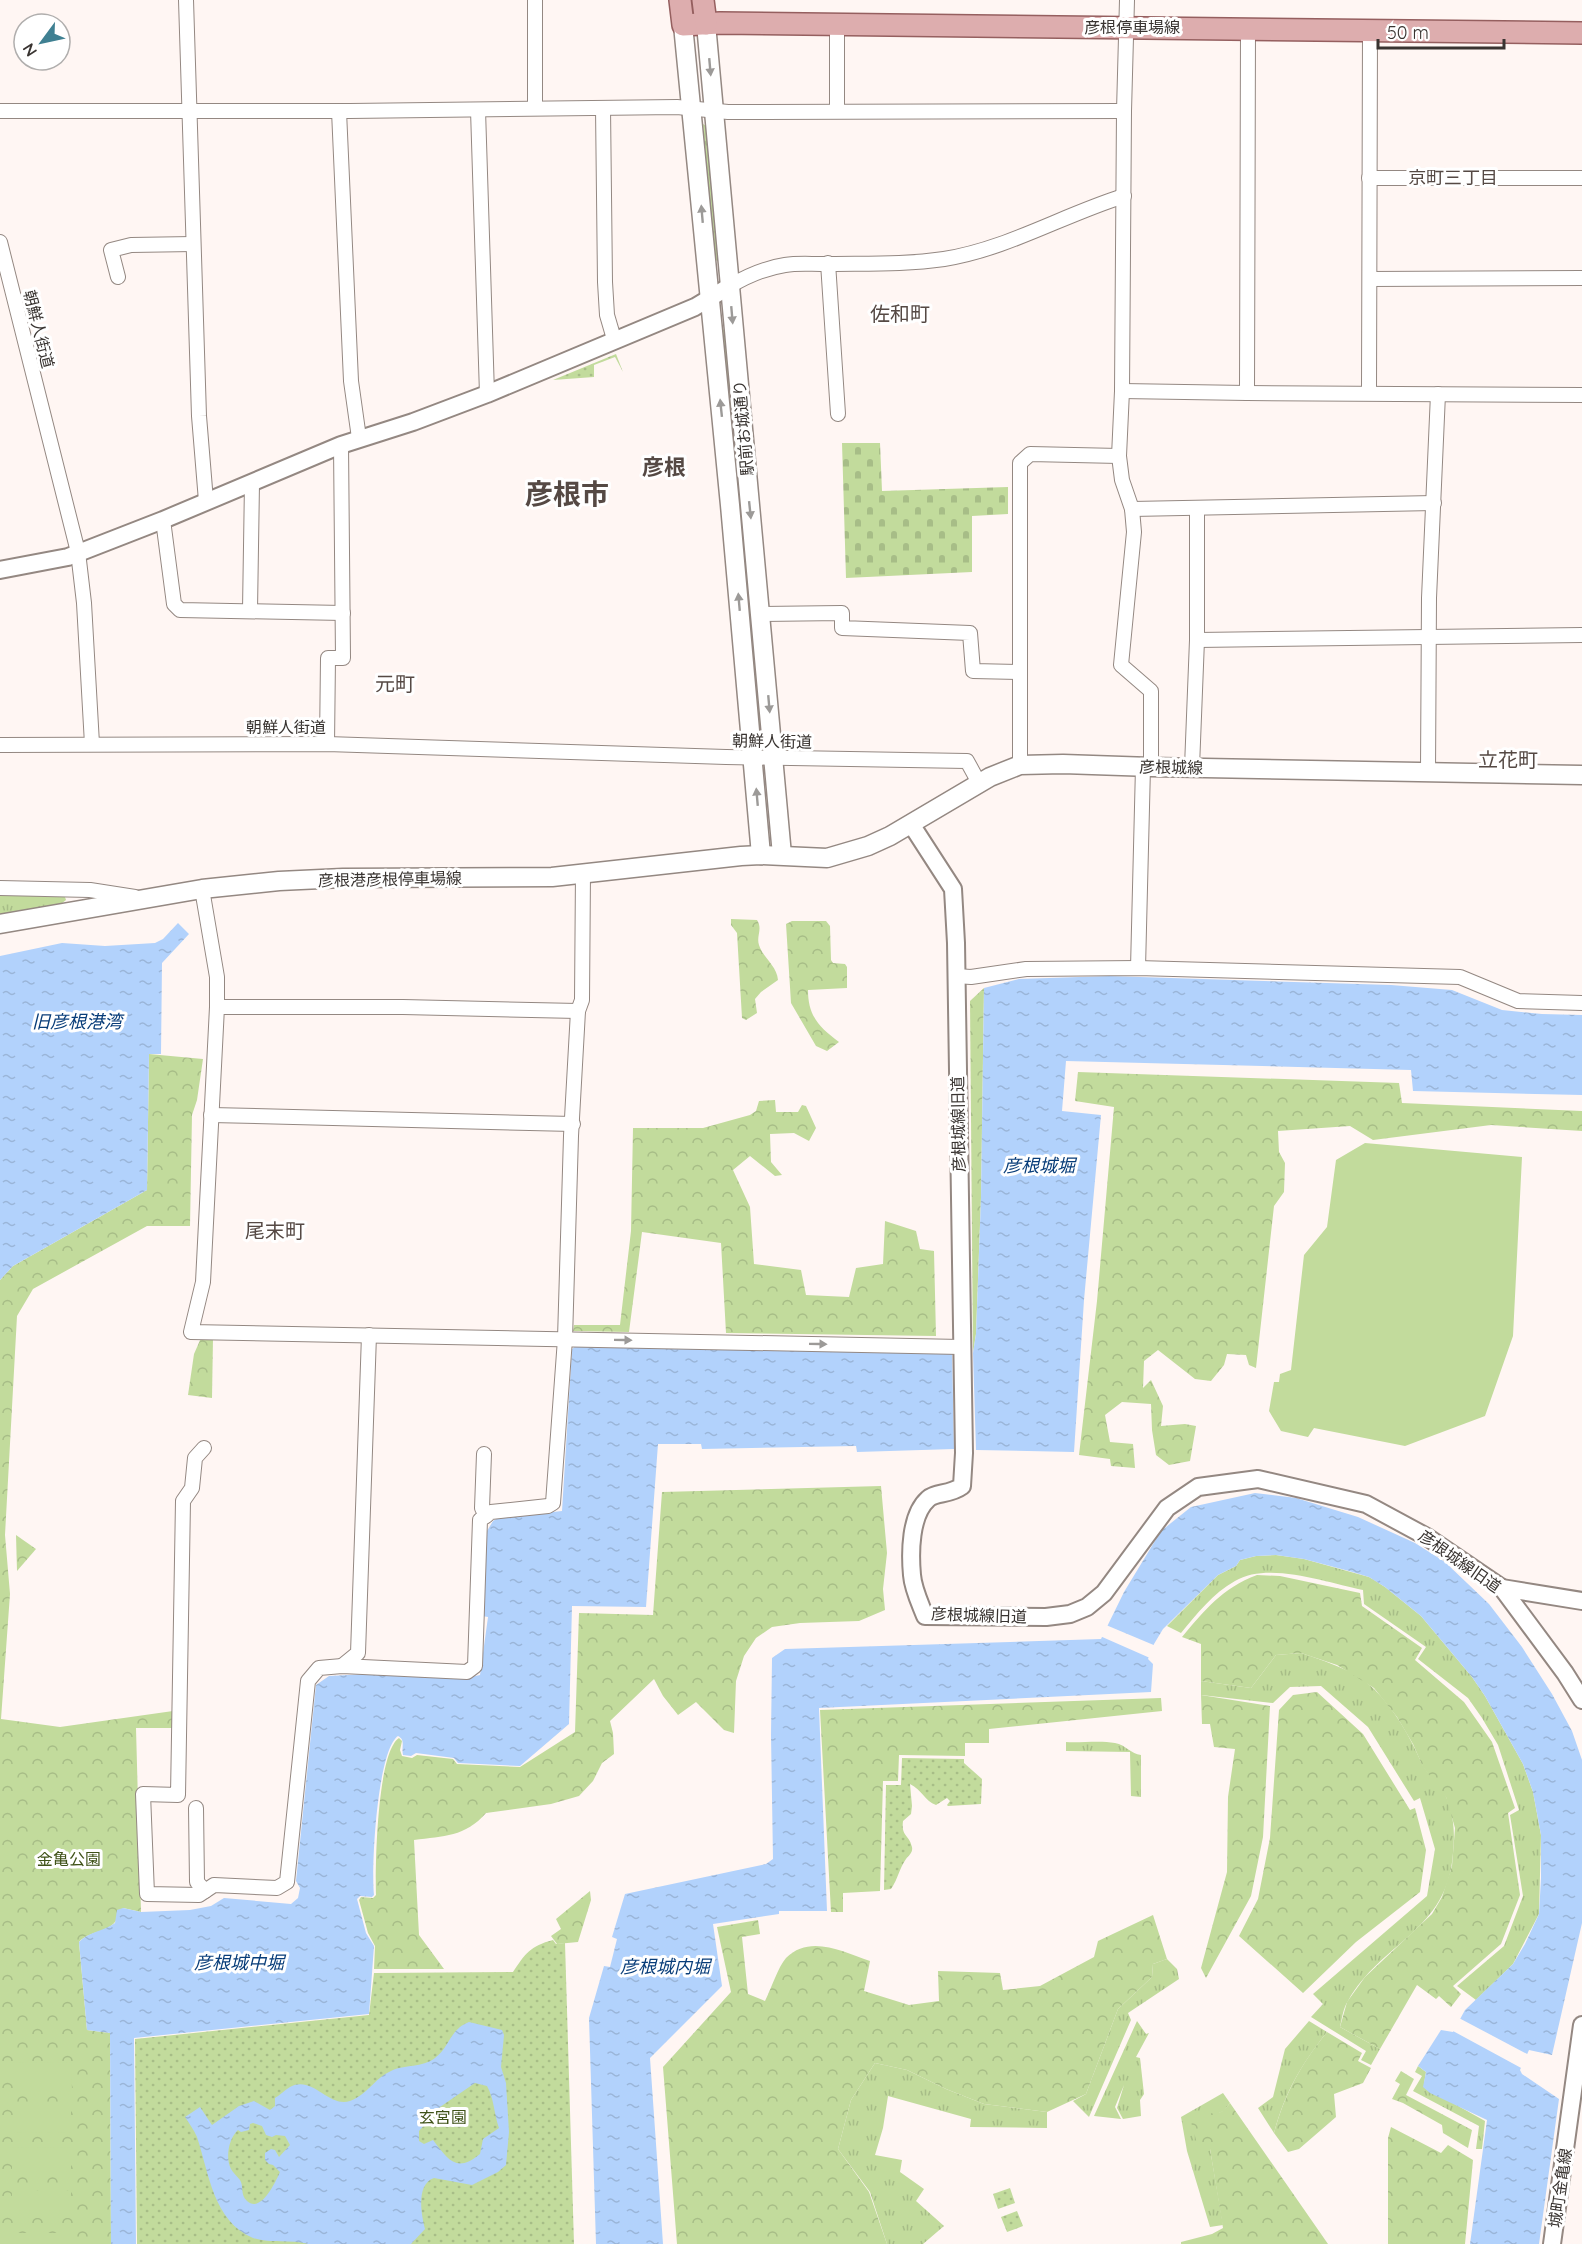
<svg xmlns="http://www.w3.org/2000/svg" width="1582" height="2244" font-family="Quicksand,'Noto Sans JP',sans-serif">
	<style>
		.grass { fill: url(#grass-tufts) }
		.forest { fill: url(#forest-crowns) }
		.cemetery { fill: url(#cemetery-stones) }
		.garden { fill: url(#garden-dots) }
		.pitch { fill: #c2db9c }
		.water { fill: url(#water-ripples); fill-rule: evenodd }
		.pier { fill: #fff6f3 }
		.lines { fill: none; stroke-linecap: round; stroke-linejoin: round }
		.minor-casing { stroke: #948882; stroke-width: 16 }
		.tertiary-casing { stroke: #948882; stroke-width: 20 }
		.secondary-casing { stroke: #948882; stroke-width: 21 }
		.primary-casing { stroke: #955f5f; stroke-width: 24 }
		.minor { stroke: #fff; stroke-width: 14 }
		.tertiary { stroke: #fff; stroke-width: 16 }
		.secondary { stroke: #fff; stroke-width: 18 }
		.primary { stroke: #ddadae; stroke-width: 21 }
		.oneway { fill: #9c9a98 }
		.labels { text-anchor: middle; stroke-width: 6; stroke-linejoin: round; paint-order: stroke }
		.street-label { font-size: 16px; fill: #393431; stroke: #fff }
		.park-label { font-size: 16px; fill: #405319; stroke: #fff }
		.neighbourhood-label { font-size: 18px; fill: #554944; stroke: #fff }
		.water-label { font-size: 18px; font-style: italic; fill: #083d79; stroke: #fff }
		.quarter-label { font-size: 20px; fill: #554944; stroke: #fff }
		.district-label { font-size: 22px; font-weight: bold; fill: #554944; stroke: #fff }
		.town-label { font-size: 28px; font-weight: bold; fill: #554944; stroke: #fff }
	</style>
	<defs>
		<pattern id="grass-tufts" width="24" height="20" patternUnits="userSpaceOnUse" patternTransform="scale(1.5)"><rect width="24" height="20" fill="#c2db9c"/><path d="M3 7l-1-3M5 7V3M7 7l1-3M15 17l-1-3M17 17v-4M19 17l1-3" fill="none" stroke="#a7bd87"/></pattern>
		<pattern id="forest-crowns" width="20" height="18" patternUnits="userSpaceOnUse" patternTransform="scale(1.5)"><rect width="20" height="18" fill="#c2db9c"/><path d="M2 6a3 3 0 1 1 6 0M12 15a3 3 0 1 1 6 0" fill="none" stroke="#a7bd87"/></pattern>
		<pattern id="cemetery-stones" width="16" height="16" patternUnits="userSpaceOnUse" patternTransform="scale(1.5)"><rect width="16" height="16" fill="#c2db9c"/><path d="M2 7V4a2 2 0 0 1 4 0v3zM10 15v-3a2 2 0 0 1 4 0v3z" fill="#a7bd87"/></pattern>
		<pattern id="garden-dots" width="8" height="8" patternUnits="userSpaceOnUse" patternTransform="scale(1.5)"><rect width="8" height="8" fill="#c2db9c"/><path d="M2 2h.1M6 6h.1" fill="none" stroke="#a7bd87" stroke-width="1.8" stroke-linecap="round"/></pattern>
		<pattern id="water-ripples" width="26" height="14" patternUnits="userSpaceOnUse" patternTransform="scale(1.5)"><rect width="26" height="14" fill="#b2d2fc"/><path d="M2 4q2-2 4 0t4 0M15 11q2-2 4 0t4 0" fill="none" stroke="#9ab5d8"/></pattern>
	</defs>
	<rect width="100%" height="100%" fill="#fff6f3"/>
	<g class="grass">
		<path d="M703 124 706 126 718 261 715 260Z"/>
		<path d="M726 329 740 486H736L722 330Z"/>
		<path d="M749 594 763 733 759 731 747 595Z"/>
		<path d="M0 893 61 894 65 897 66 900 61 904 0 914Z"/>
		<path d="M1276 1555 1304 1559 1369 1577 1385 1587 1421 1616 1472 1677 1485 1696 1523 1764 1533 1792 1541 1835 1539 1914 1513 1964 1476 2000 1457 1986 1504 1946 1523 1896 1510 1815 1519 1810 1498 1745 1482 1718 1468 1698 1418 1659 1426 1647 1364 1604 1363 1590C1327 1583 1269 1561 1235 1581 1213 1593 1197 1614 1181 1633L1167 1626 1218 1575 1236 1566 1240 1560 1256 1556Z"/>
		<path d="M1301 1653C1325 1661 1356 1671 1374 1689 1394 1709 1410 1736 1421 1762 1427 1775 1442 1785 1447 1799 1454 1817 1455 1833 1453 1853 1448 1931 1381 1942 1348 2001 1343 2008 1342 2019 1340 2027L1380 2049 1371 2065 1361 2060 1366 2051 1311 2017 1323 2004 1313 1994 1427 1896 1435 1849 1420 1798 1414 1801 1368 1727 1321 1686 1290 1687 1273 1703 1201 1695V1681L1251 1688 1276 1655Z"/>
		<path d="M1066 1742C1081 1743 1100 1740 1115 1743 1126 1745 1131 1754 1141 1755V1797L1131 1796 1130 1752 1066 1751Z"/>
		<path d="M1167 1959 1177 1969 1179 1979 1128 2013 1131 2020 1089 2117 1073 2101 1086 2094 1118 2009 1152 1977 1153 1964Z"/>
		<path d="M1137 2021 1146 2034 1149 2033 1136 2057 1140 2058 1144 2094 1140 2100 1141 2116 1123 2119 1117 2108 1124 2085 1115 2107 1121 2119 1094 2116Z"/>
		<path d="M1309 2021 1327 2032C1301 2065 1285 2092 1274 2133L1258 2108 1273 2097 1285 2049Z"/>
		<path d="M875 2063 907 2070 946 2089 984 2104 1047 2112V2128L970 2127 971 2119 888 2096 883 2128 875 2155 902 2160 900 2172 924 2189 916 2201 944 2226 923 2244H887L870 2192 838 2149 851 2100Z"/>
		<path d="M1418 2066 1426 2072 1424 2084 1435 2093 1485 2121 1482 2149H1476L1479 2126 1413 2091 1422 2076 1415 2072Z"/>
		<path d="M1223 2093 1230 2103 1224 2111 1214 2115 1210 2149 1223 2225 1210 2227 1187 2151 1181 2117Z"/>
	</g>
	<g class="forest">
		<path d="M731 919 757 920C763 929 756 936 759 945 763 958 777 966 778 980L761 992 755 999 757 1013 746 1020 742 1018 737 933 731 925Z"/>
		<path d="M792 921H826L830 926 831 960 833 963 845 964 847 967V988L808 990C808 1016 819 1027 839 1042L827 1051 816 1046 791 1003 786 924Z"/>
		<path d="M984 988 981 1198 976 1334 973 1353 970 1001Z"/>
		<path d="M149 1054 203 1059 197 1100 192 1115 190 1226H147L33 1289 17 1316 5 1535 10 1594 1 1719 60 1727 173 1711 175 1728H136L141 1912 123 1908C121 1912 119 1918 115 1922 106 1933 89 1931 79 1942L87 2030 110 2033 111 2244H0V1280L13 1266 147 1190Z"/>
		<path d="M1078 1072 1399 1083 1402 1103 1582 1111V1131L1491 1125 1373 1140 1350 1126 1278 1131 1279 1152 1285 1163 1284 1192 1274 1206 1256 1368 1249 1365 1246 1355 1227 1354 1224 1365 1211 1381 1195 1379 1158 1350 1144 1361 1143 1388 1151 1380 1163 1406 1161 1426 1185 1424 1196 1426 1190 1461 1169 1465 1156 1455 1152 1430 1151 1404 1122 1402 1105 1415 1110 1442 1133 1444 1135 1468 1111 1466 1110 1459 1079 1455 1097 1301 1114 1107 1075 1101Z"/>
		<path d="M775 1100 776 1112H798L802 1105 806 1106 816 1128 809 1141 794 1133 770 1134 771 1162 782 1175 775 1176 750 1156 733 1170 750 1207 754 1264 801 1270 806 1295 849 1297 856 1268 883 1264 885 1221 916 1231 920 1249 934 1251 936 1336 726 1333 721 1243 642 1232 629 1332 573 1331 574 1325H620L631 1231 633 1128H703L750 1115 756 1111 759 1101Z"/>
		<path d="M201 1338H213L212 1398 188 1395 194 1354Z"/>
		<path d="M881 1486 887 1553 883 1589 885 1610 859 1621 800 1623 772 1627 756 1638 744 1656 736 1681 734 1733 724 1730 696 1702 678 1715 663 1696 654 1679 610 1721 613 1733 614 1754 602 1763 593 1781 579 1796 551 1804 486 1813C465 1837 444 1836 414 1840L419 1935 444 1969H374L375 1946 368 1933 359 1900 361 1897 373 1898 376 1895C375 1868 377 1752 399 1738L402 1741 400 1750 402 1756 412 1758 417 1755 453 1759 457 1764 520 1767 575 1732 579 1613 653 1615 662 1492Z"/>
		<path d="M16 1535 36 1549 17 1571Z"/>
		<path d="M1257 1575 1280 1576 1360 1593 1362 1606 1422 1648 1415 1660 1464 1702 1492 1742 1515 1808 1508 1813 1520 1895 1501 1944 1453 1986 1461 1994 1451 2007 1439 1996 1436 1999 1417 1985 1380 2049 1340 2027 1347 2002 1365 1977 1432 1914 1442 1897 1452 1866 1455 1828 1446 1797 1423 1767 1413 1744 1397 1717 1374 1688 1337 1665 1301 1653 1276 1655 1251 1688 1201 1681V1644L1182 1637C1205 1610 1222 1588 1257 1575Z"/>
		<path d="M1317 1692 1363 1734 1410 1810 1415 1808 1426 1850 1420 1892 1356 1942 1303 1993 1239 1936 1258 1899 1270 1838 1279 1710 1293 1695Z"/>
		<path d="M1201 1695 1270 1706 1263 1837 1251 1896 1206 1978 1201 1968 1227 1872 1228 1797 1235 1749 1214 1747 1210 1724H1202Z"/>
		<path d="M1161 1698 1162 1711 989 1729V1743H965V1756L899 1755 898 1781H883L880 1891 843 1893V1912H831L820 1710Z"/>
		<path d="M590 1891 591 1900 578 1942 557 1944 551 1936 561 1929 556 1919Z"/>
		<path d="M1153 1915 1167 1959 1153 1964 1152 1977 1118 2009 1086 2094 1047 2112 984 2104 946 2089 907 2070 875 2063 851 2100 838 2149 869 2192 887 2244H677L663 2067 731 1992 717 1927 758 1920 760 1934 742 1937 748 1994 765 2001C771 1989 778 1967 786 1958 810 1934 843 1952 870 1961L864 1991 909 2005 939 2001 938 1971 1000 1973 1003 1990 1040 1986 1094 1957 1098 1941Z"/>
		<path d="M1327 2032 1362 2053 1358 2061 1371 2068 1363 2083 1334 2094 1336 2117 1299 2149 1288 2152 1274 2133C1285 2093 1301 2064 1327 2032Z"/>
		<path d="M1401 2071 1414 2079 1406 2095 1472 2130 1468 2148 1443 2133 1442 2125 1403 2103 1392 2099 1400 2084 1395 2081Z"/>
		<path d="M1230 2103 1328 2244H1181V2242L1212 2234 1223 2228 1210 2149 1197 2143 1191 2122C1195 2120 1200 2116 1204 2115 1218 2110 1219 2118 1230 2103Z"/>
		<path d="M1391 2127 1441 2153 1448 2145 1473 2160 1465 2244H1388V2138Z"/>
	</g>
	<path class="cemetery" d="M842 443H880L882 491 1008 487V514L972 516V572L846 578Z"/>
	<g class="garden">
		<path d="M616 354 623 372 615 357 594 365V377L553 380Z"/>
		<path d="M902 1758 964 1759V1763L982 1779 981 1804 948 1806 947 1805 950 1801 947 1798 936 1805C925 1801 922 1790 910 1784L912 1806 911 1814 903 1821C901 1837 909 1834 912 1847 913 1853 909 1855 906 1859 899 1869 898 1879 891 1889L884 1890 886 1785H901Z"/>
		<path d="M553 1940 556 1944 565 1943 574 2244H137L135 2039 369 2015 374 1973 513 1972C525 1954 530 1946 553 1940Z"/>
		<path d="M1010 2188 1015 2203 998 2209 993 2194Z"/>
		<path d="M1017 2211 1023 2226 1007 2232 1001 2217Z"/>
	</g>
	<g class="pitch">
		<path d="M1365 1143 1522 1157 1513 1336 1485 1416 1405 1446 1314 1428 1308 1437 1281 1431 1269 1411 1274 1382H1279L1280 1374 1291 1370 1304 1255 1327 1227 1336 1160Z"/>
		<path d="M13 2062 71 2063 72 2090H13Z"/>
		<path d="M13 2105H71V2133L13 2132Z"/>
		<path d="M12 2147 71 2148V2175H12Z"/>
		<rect x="12" y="2191" width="59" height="27"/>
		<rect x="12" y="2233" width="58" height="11"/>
	</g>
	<g class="water">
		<path d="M178 923 189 934 162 963 161 1054H149L147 1190 13 1266 0 1280V956L62 943 105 946 155 943 163 939Z"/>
		<path d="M1109 976 1391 985 1452 990 1502 1010 1542 1014 1582 1015V1095L1413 1091 1411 1070 1066 1061 1062 1111 1101 1115 1084 1300 1074 1452 976 1450 973 1353 976 1334 981 1198 984 988 1019 979Z"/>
		<path d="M578 1344 952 1350 954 1449 857 1452 856 1446 702 1449 701 1444H658L646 1607 572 1606 569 1724 520 1766 458 1763 454 1758 416 1753 411 1756 403 1755C401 1747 406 1740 398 1736 377 1751 371 1868 374 1895L372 1897 360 1896 357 1899 366 1933 374 1946 369 2014 134 2038 136 2244H111L110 2033 87 2030 79 1942C88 1932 104 1931 115 1923L117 1910 123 1908 141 1912 190 1910 211 1906 224 1898 291 1904 298 1898 300 1888 296 1881 316 1685 329 1676 385 1673 466 1678 480 1675 488 1617 482 1616 487 1531 493 1521 498 1518 562 1511 572 1349Z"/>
		<path d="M1255 1493 1296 1498 1358 1517 1415 1543 1445 1562 1489 1604 1522 1647 1552 1694 1572 1731 1582 1760V1923L1552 2055 1529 2050 1520 2070 1522 2074 1559 2099 1539 2244H1470L1487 2120 1430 2093 1423 2087 1426 2072 1418 2066 1441 2030 1453 2032 1465 2010 1513 1964 1525 1944 1539 1914 1541 1878V1835L1533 1792 1523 1764 1485 1696 1472 1677 1421 1616 1385 1587 1369 1577 1349 1571 1304 1559 1276 1555 1256 1556 1240 1560 1236 1566 1218 1575 1163 1629 1154 1644 1148 1659 1153 1664 1151 1692 819 1708 827 1911H779V1914L713 1924 722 1986 650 2058 663 2244H596L589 2018 604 1966 610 1967 617 1939 612 1937 625 1894 766 1864 773 1859 771 1735 772 1658 785 1649 1101 1639 1124 1592 1161 1531 1191 1507Z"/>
		<path d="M469 2022 502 2030 504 2035 501 2067 506 2083 509 2132 506 2165 498 2172 472 2185 434 2178C416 2184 421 2214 425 2229L411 2244H308C290 2239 270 2244 253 2238 213 2221 209 2173 197 2137 194 2130 189 2123 185 2117L200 2107 212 2125 239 2106 254 2101 270 2110 275 2106V2098C280 2095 285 2090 290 2087 313 2075 328 2108 350 2101 367 2095 375 2078 391 2071 405 2064 422 2068 435 2058 450 2047 449 2030 469 2022ZM475 2083 487 2086C494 2098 494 2114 499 2128L483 2139 480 2154C456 2174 448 2159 433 2140L424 2144 419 2141V2131L440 2107ZM253 2123 262 2126 266 2135 272 2137 276 2135 285 2136 290 2145 279 2157 275 2150 271 2149 265 2153V2160L269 2164 273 2165 280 2172C276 2181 261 2214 247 2201 240 2195 244 2186 240 2180 237 2176 233 2173 231 2169 225 2157 229 2138 238 2130L241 2132 249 2130 250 2124Z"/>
	</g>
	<g class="pier">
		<path d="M1106 1625 1156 1646 1152 1658 1154 1662 1150 1658 1100 1636Z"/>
		<path d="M1457 2017 1529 2055 1523 2069 1453 2031 1446 2029H1451Z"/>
	</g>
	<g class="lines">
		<defs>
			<g id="minor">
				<path d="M186 0 199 416 206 501"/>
				<path d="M1127 0 1124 111 1122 391 1119 456 1122 480 1132 509 1134 532 1121 665 1151 691V767"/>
				<path d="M535 108V0"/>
				<path d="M603 108 605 282 607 315 614 339"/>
				<path d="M478 110 487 394"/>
				<path d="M0 111H350L677 107 728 112 1124 111"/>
				<path d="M339 111 351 381 359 438"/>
				<path d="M837 111V24"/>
				<path d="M1369 178H1582"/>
				<path d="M0 242 78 552 84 603 92 744"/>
				<path d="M828 263 838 414"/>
				<path d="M118 277 111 250 131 245 193 244"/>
				<path d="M1370 279 1582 278"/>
				<path d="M730 286C747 276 765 268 785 265 797 263 809 264 821 264 862 263 903 265 944 259 1007 249 1063 215 1124 196"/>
				<path d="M1122 391 1247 393 1582 395"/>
				<path d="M1369 392 1370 30"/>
				<path d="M1247 393 1248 28"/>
				<path d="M1132 509 1434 503"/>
				<path d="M163 520 174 604 180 610 343 613"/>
				<path d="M250 610 252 483"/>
				<path d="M760 614 842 613V628L970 633 973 671 1020 672"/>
				<path d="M1197 640 1582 635"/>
				<path d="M327 744 328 658H343L341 445"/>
				<path d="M0 745 327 744 726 757 967 761 979 783"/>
				<path d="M1020 765V463L1030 454 1119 456"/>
				<path d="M1192 767 1197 640V509"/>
				<path d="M1428 772 1429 598 1438 394"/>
				<path d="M0 888 90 890 135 897"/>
				<path d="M202 889 217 977V1007L203 1282 191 1332 961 1347"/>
				<path d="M1138 968 1143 767"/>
				<path d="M956 976 971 977 1026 969 1138 968 1460 977 1518 1001 1582 1003"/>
				<path d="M217 1007H403L578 1011"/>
				<path d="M211 1115 573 1124"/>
				<path d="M204 1448 195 1458 192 1488 183 1501 178 1795 143 1794 147 1894 199 1895 214 1885 277 1888 287 1882 308 1681 319 1668 342 1666 467 1672 475 1666 480 1520 491 1512 548 1506 553 1503 565 1339 571 1136 578 1011 582 1000 583 872"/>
				<path d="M484 1454 482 1508 486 1516"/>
				<path d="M342 1666 358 1653 369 1335"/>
				<path d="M196 1808 197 1882 205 1891"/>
			</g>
			<g id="tertiary">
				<path d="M0 570 68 557 163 520 341 445 413 422 487 394 695 307 730 286"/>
				<path d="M911 824 953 889 956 943 964 1453 962 1486C950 1495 935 1492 928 1499 910 1515 910 1553 912 1575 913 1589 920 1603 925 1616L1046 1617 1070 1614 1087 1607 1104 1593 1167 1508 1198 1487 1258 1479 1366 1504 1427 1537 1502 1588 1565 1673 1582 1700"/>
				<path d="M1502 1588 1582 1601"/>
				<path d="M1552 2244 1582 2025"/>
			</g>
			<g id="secondary">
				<path d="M706 24 782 855"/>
				<path d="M683 25 730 505 761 855"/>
				<path d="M0 924 202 889 279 881 343 878 552 877 741 856 761 855 827 858 868 846 890 836 990 777 1020 765 1063 764 1151 767 1582 775"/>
			</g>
			<g id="primary">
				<path d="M680 0 683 25 720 23 1582 33"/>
				<path d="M703 0 706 24"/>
			</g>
		</defs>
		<use href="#minor" class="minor-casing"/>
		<use href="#tertiary" class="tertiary-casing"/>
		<use href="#secondary" class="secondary-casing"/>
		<use href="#primary" class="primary-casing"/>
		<use href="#minor" class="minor"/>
		<use href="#tertiary" class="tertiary"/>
		<use href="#secondary" class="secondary"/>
		<use href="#primary" class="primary"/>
	</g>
	<defs><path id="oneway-solid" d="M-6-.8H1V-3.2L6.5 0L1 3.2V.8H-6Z" transform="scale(1.5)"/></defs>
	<g class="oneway">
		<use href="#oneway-solid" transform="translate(710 67) rotate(85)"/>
		<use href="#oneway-solid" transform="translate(702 214) rotate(-95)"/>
		<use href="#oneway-solid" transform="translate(732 315) rotate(85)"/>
		<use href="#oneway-solid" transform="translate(721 408) rotate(-96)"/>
		<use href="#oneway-solid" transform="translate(750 510) rotate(84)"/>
		<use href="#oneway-solid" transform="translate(739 602) rotate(-95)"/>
		<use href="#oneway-solid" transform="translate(769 704) rotate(85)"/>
		<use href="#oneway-solid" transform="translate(757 797) rotate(-95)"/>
		<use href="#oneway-solid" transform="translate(623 1340) rotate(1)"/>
		<use href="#oneway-solid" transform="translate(818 1344) rotate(1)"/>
	</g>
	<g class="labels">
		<g class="street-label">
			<text x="1132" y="33">彦根停車場線</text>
			<text transform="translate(39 329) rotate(76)" y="6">朝鮮人街道</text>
			<text transform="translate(743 428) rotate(-95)" y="6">駅前お城通り</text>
			<text x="286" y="733">朝鮮人街道</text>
			<text transform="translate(772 741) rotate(1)" y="6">朝鮮人街道</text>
			<text transform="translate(1171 767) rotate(1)" y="6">彦根城線</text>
			<text transform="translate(390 879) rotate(-1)" y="6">彦根港彦根停車場線</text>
			<text transform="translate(958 1124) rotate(-91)" y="6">彦根城線旧道</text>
			<text transform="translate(1460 1561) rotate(35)" y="6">彦根城線旧道</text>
			<text transform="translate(979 1615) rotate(2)" y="6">彦根城線旧道</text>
			<text transform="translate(1560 2188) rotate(-82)" y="6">城町金亀線</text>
		</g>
		<g class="park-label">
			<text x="69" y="1865">金亀公園</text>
			<text x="443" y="2123">玄宮園</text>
		</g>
		<g class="neighbourhood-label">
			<text x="1453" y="184">京町三丁目</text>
		</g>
		<g class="water-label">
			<text x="77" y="1028">旧彦根港湾</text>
			<text x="1039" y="1172">彦根城堀</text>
			<text x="239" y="1969">彦根城中堀</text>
			<text x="665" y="1973">彦根城内堀</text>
		</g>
		<g class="quarter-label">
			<text x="900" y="321">佐和町</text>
			<text x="395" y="691">元町</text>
			<text x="1508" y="767">立花町</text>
			<text x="275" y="1238">尾末町</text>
		</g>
		<g class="district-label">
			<text x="664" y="475">彦根</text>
		</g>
		<g class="town-label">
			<text x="567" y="504">彦根市</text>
		</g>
	</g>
	<g transform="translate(42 42) rotate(237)"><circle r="28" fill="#ffffff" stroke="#b0aead" stroke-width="1.5"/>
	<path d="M0-4.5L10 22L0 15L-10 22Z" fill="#3f8092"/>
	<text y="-9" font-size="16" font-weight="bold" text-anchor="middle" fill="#393431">N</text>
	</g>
	<path d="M1378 39v9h126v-9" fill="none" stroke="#393431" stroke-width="3"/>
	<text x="1387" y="39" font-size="18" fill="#393431" stroke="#ffffff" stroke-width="4.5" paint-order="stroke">50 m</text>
</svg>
